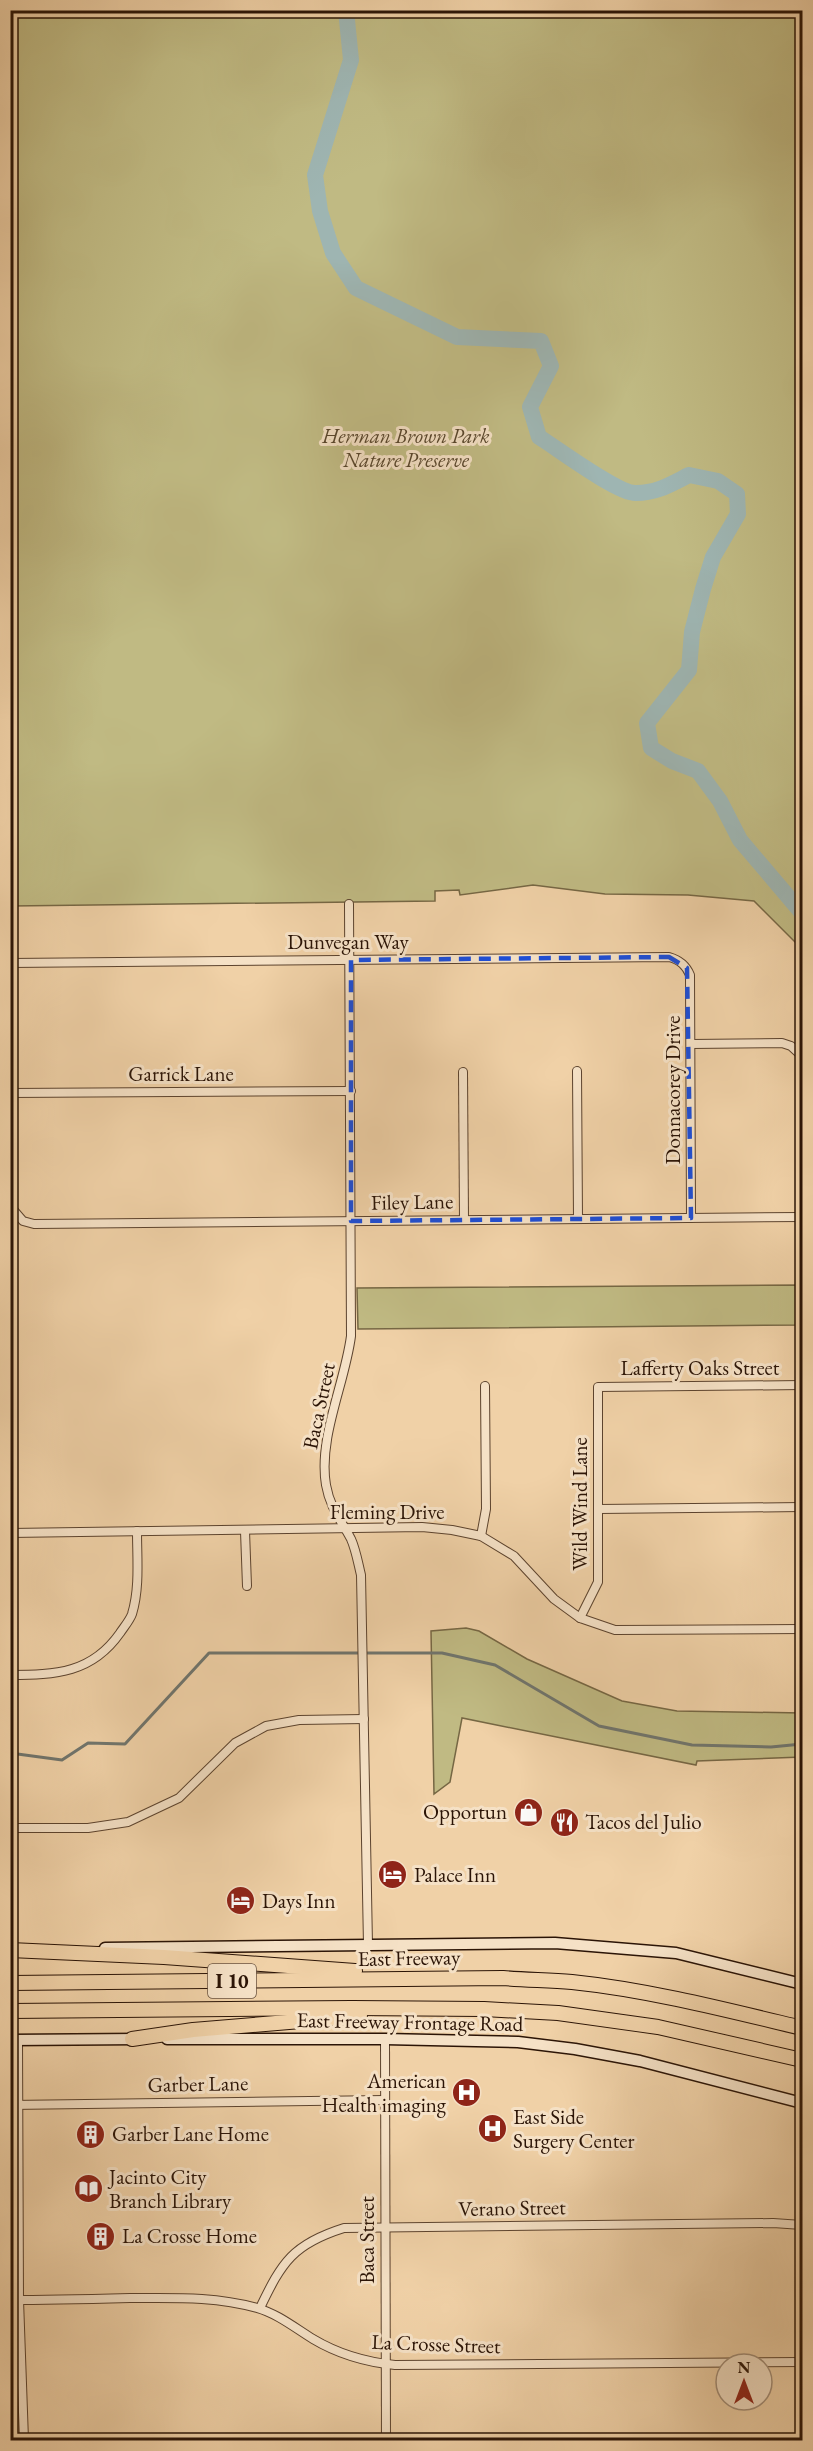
<svg xmlns="http://www.w3.org/2000/svg" width="813" height="2451" font-family="'EB Garamond',serif">
	<style>
		.green { fill: #c0ba83; stroke: #766744; stroke-width: 1.5 }
		.lines { fill: none; stroke-linecap: round; stroke-linejoin: round }
		.stream { stroke: #70756d; stroke-width: 3 }
		.river { stroke: #9eb5b2; stroke-width: 16 }
		.minor-casing { stroke: #5c432e; stroke-width: 10 }
		.secondary-casing { stroke: #2b1406; stroke-width: 13 }
		.motorway-casing { stroke: #2b1406; stroke-width: 16 }
		.minor { stroke: #f5e1c6; stroke-width: 8 }
		.secondary { stroke: #f5e1c6; stroke-width: 10 }
		.motorway { stroke: #f0d1a7; stroke-width: 14 }
		.marked { fill: none; stroke: #1d4ed8; stroke-width: 4.5; stroke-dasharray: 12 8; stroke-linejoin: round }
		.labels { text-anchor: middle; stroke-width: 6; stroke-linejoin: round; paint-order: stroke }
		.shield { fill: #f5e1c6; stroke: #685240; stroke-width: 1.5 }
		.shield-label { font-size: 20px; font-weight: bold; fill: #2b1406 }
		.park-label { font-size: 21px; font-style: italic; fill: #58462c; stroke: #f5e1c6 }
		.street-label { font-size: 21px; fill: #2b1406; stroke: #f5e1c6 }
		.poi-label { font-size: 21px; fill: #2b1406; stroke: #f5e1c6; text-anchor: start }
	</style>
	<rect width="100%" height="100%" fill="#f0d1a7"/>
	<filter id="stains"><feTurbulence type="fractalNoise" baseFrequency=".00333" numOctaves="4"/><feColorMatrix values="0 0 0 0 .2 0 0 0 0 .09 0 0 0 0 .02 0 0 0 .5 -.17"/></filter>
	<radialGradient id="worn" r=".72"><stop offset=".6" stop-color="#630" stop-opacity="0"/><stop offset="1" stop-color="#630" stop-opacity=".3"/></radialGradient>
	<g class="green">
		<path d="M10 11H802V949L754 901 688 895 605 894 533 885 460 895 459 890 435 891V901L11 906Z"/>
		<path d="M802 1285V1325L358 1329 357 1288Z"/>
		<path d="M466 1628 479 1631 527 1659 622 1701 677 1711 802 1713V1757L697 1761 696 1765 462 1718 450 1782 434 1794 431 1631Z"/>
	</g>
	<g class="lines">
		<path class="stream" d="M10 1753 62 1760 88 1743 125 1744 209 1653H442L495 1665 599 1726 692 1745 771 1747 802 1744"/>
		<path class="river" d="M346 10 351 60 315 175 320 211 333 253 356 288 457 337 541 341 551 366 530 407 539 437C557 448 618 494 636 493 657 493 671 484 689 475L718 481 737 494 738 514 713 557 703 589 692 632 689 670 647 723 651 748 672 761 698 771 720 801 740 840 802 913"/>
		<defs>
			<g id="minor">
				<path d="M349 904 351 1336C345 1383 318 1438 326 1485 330 1508 341 1520 351 1539 356 1550 358 1563 361 1575L368 1945"/>
				<path d="M10 963 669 957C680 960 686 965 690 975L691 1218"/>
				<path d="M691 1044 782 1043 791 1046 802 1056"/>
				<path d="M577 1071 578 1219"/>
				<path d="M463 1072 464 1220"/>
				<path d="M10 1093 351 1091"/>
				<path d="M10 1206 23 1221 34 1224 802 1217"/>
				<path d="M599 1509 802 1507"/>
				<path d="M245 1531 247 1586"/>
				<path d="M10 1533 422 1527 452 1530 481 1536 514 1556 554 1599 580 1618 615 1630 802 1629"/>
				<path d="M481 1536 486 1509 485 1386"/>
				<path d="M580 1618 598 1582V1387L802 1385"/>
				<path d="M10 1675C56 1675 92 1673 120 1633 124 1627 130 1620 132 1614 140 1588 137 1558 137 1531"/>
				<path d="M10 1828H88L128 1822 179 1798 235 1743 266 1726 299 1720 364 1719"/>
				<path d="M385 2039 386 2440"/>
				<path d="M18 2040 19 2300 24 2440"/>
				<path d="M10 2105 385 2100"/>
				<path d="M10 2300C50 2300 90 2299 130 2298 173 2298 215 2296 257 2308 278 2314 295 2328 313 2339 338 2354 365 2362 395 2365L802 2362"/>
				<path d="M260 2308C282 2262 293 2244 344 2228L773 2223 802 2225"/>
			</g>
			<g id="secondary">
				<path d="M105 1948 555 1943 676 1953 802 1984"/>
				<path d="M167 2039H385L518 2042 575 2049 640 2061 802 2103"/>
				<path d="M10 2040 139 2039"/>
			</g>
			<g id="motorway">
				<path d="M10 1950 164 1957 355 1971"/>
				<path d="M10 1983 503 1978C526 1980 549 1980 572 1982 649 1990 727 2010 802 2028"/>
				<path d="M10 2011 352 2008 484 2009 558 2013 658 2027 802 2060"/>
				<path d="M132 2039 193 2030 360 2016"/>
			</g>
		</defs>
		<use href="#minor" class="minor-casing"/>
		<use href="#secondary" class="secondary-casing"/>
		<use href="#motorway" class="motorway-casing"/>
		<use href="#minor" class="minor"/>
		<use href="#secondary" class="secondary"/>
		<use href="#motorway" class="motorway"/>
	</g>
	<path class="marked" d="M669 957 687 968 691 1218 351 1221V960Z"/>
	<defs>
		<symbol id="shop-disc" viewBox="-11 -11 22 22"><circle r="9.5" fill="#8f2418" stroke="#f5e1c6"/><path d="M-5-2.5h2.3a2.7 3.5 0 0 1 5.4 0H5L5.5 6h-11ZM-1.5-2.5h3a1.5 2.3 0 0 0-3 0Z" fill="#fff"/></symbol>
		<symbol id="restaurant-disc" viewBox="-11 -11 22 22"><circle r="9.5" fill="#8f2418" stroke="#f5e1c6"/><path d="M-5-6h1v4h1v-4h1v4h1v-4h1v5L-1.5 .5V6h-2V.5L-5-1ZM5-6V6H3V1.5H1.5Q1.5-4 5-6Z" fill="#fff"/></symbol>
		<symbol id="hotel-disc" viewBox="-11 -11 22 22"><circle r="9.5" fill="#8f2418" stroke="#f5e1c6"/><path d="M-6-4.5h1.5V1H6V5H4.5V3h-9V5H-6ZM-4 0a1.8 1.8 0 1 1 3.6 0ZM.5 0V-2.5h3Q6-2.5 6 0Z" fill="#fff"/></symbol>
		<symbol id="hospital-disc" viewBox="-11 -11 22 22"><circle r="9.5" fill="#8f2418" stroke="#f5e1c6"/><path d="M-5-5h3v3.5h4V-5h3V5h-3V1.5h-4V5h-3Z" fill="#fff"/></symbol>
		<symbol id="building-disc" viewBox="-11 -11 22 22"><circle r="9.5" fill="#8f2418" stroke="#f5e1c6"/><path d="M-4-6H4V6H1V3H-1V6H-4ZM-2.5-4.3h1.7v1.8h-1.7ZM.8-4.3h1.7v1.8H.8ZM-2.5-1h1.7V.8h-1.7ZM.8-1h1.7V.8H.8Z" fill="#fff"/></symbol>
		<symbol id="library-disc" viewBox="-11 -11 22 22"><circle r="9.5" fill="#8f2418" stroke="#f5e1c6"/><path d="M-6-4Q-3-5.5-.7-3.5V5Q-3 3-6 4ZM6-4Q3-5.5 .7-3.5V5Q3 3 6 4Z" fill="#fff"/></symbol>
	</defs>
	<g fill-rule="evenodd">
		<use href="#shop-disc" x="512" y="1796" width="33" height="33"/>
		<use href="#restaurant-disc" x="548" y="1806" width="33" height="33"/>
		<use href="#hotel-disc" x="376" y="1858" width="33" height="33"/>
		<use href="#hotel-disc" x="224" y="1884" width="33" height="33"/>
		<use href="#hospital-disc" x="450" y="2076" width="33" height="33"/>
		<use href="#hospital-disc" x="476" y="2112" width="33" height="33"/>
		<use href="#building-disc" x="74" y="2118" width="33" height="33"/>
		<use href="#library-disc" x="72" y="2172" width="33" height="33"/>
		<use href="#building-disc" x="84" y="2220" width="33" height="33"/>
	</g>
	<g class="labels">
		<rect class="shield" x="208" y="1964" width="48" height="34" rx="4.5"/>
		<g class="shield-label">
			<text x="232" y="1988">I 10</text>
		</g>
		<g class="park-label">
			<text x="406" y="443">Herman Brown Park<tspan x="406" dy="24">Nature Preserve</tspan></text>
		</g>
		<g class="street-label">
			<text x="348" y="949">Dunvegan Way</text>
			<text x="181" y="1081">Garrick Lane</text>
			<text transform="translate(673 1090) rotate(-90)" y="7">Donnacorey Drive</text>
			<text transform="translate(412 1202) rotate(-1)" y="7">Filey Lane</text>
			<text x="700" y="1375">Lafferty Oaks Street</text>
			<text transform="translate(319 1406) rotate(-78)" y="7">Baca Street</text>
			<text transform="translate(580 1504) rotate(-90)" y="7">Wild Wind Lane</text>
			<text x="387" y="1519">Fleming Drive</text>
			<text transform="translate(409 1958) rotate(-1)" y="7">East Freeway</text>
			<text transform="translate(410 2022) rotate(1)" y="7">East Freeway Frontage Road</text>
			<text transform="translate(198 2084) rotate(-1)" y="7">Garber Lane</text>
			<text transform="translate(512 2208) rotate(-1)" y="7">Verano Street</text>
			<text transform="translate(367 2240) rotate(-90)" y="7">Baca Street</text>
			<text transform="translate(436 2344) rotate(2)" y="7">La Crosse Street</text>
		</g>
		<g class="poi-label">
			<text x="507" y="1819" text-anchor="end">Opportun</text>
			<text x="585" y="1829">Tacos del Julio</text>
			<text x="414" y="1882">Palace Inn</text>
			<text x="262" y="1908">Days Inn</text>
			<text x="446" y="2088" text-anchor="end">American<tspan x="446" dy="24">Health imaging</tspan></text>
			<text x="513" y="2124">East Side<tspan x="513" dy="24">Surgery Center</tspan></text>
			<text x="112" y="2141">Garber Lane Home</text>
			<text x="109" y="2184">Jacinto City<tspan x="109" dy="24">Branch Library</tspan></text>
			<text x="122" y="2243">La Crosse Home</text>
		</g>
	</g>
	<rect width="813" height="2451" fill="none" stroke="#f0d1a7" stroke-width="36"/>
	<rect x="12" y="12" width="789" height="2427" fill="none" stroke="#2b1406" stroke-width="3"/>
	<rect x="18" y="18" width="777" height="2415" fill="none" stroke="#2b1406" stroke-width="1.5"/>
	<g transform="translate(744 2382)"><circle r="28" fill="#f5e1c6" stroke="#a48f79" stroke-width="1.5"/>
	<path d="M0-4.5L10 22L0 15L-10 22Z" fill="#8f2418"/>
	<text y="-9" font-size="16" font-weight="bold" text-anchor="middle" fill="#2b1406">N</text>
	</g>
	<rect width="100%" height="100%" filter="url(#stains)"/>
	<rect width="100%" height="100%" fill="url(#worn)"/>
</svg>
